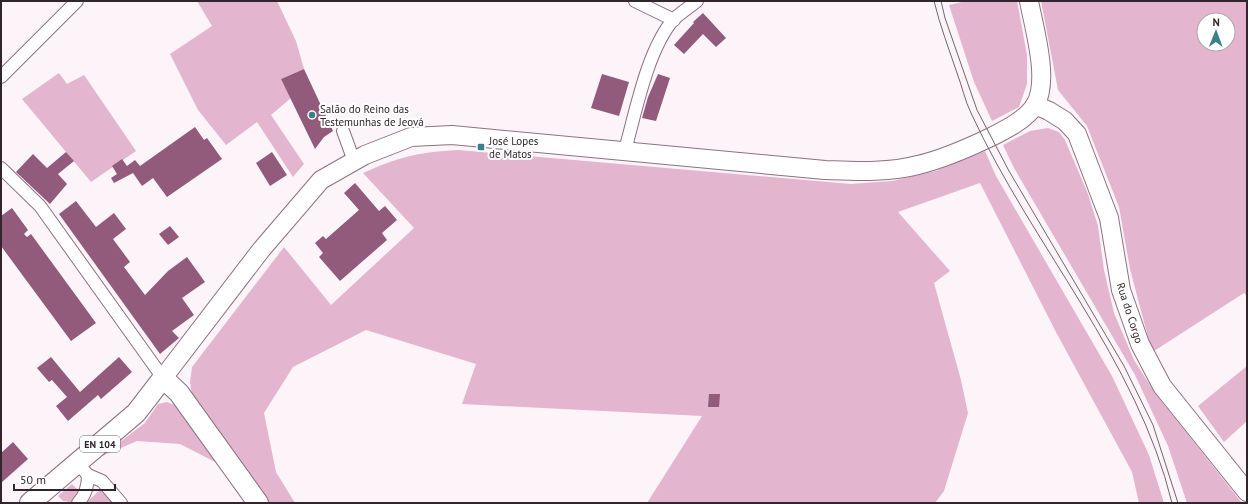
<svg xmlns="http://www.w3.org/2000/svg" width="1248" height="504" font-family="'PT Sans',sans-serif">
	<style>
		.green { fill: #e4b5cf; fill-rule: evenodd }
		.building { fill: #925b7b }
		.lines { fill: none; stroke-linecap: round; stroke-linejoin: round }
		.street-casing { stroke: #8f7182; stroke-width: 14 }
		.secondary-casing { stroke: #8f7182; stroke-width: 20 }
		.primary-casing { stroke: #8f7182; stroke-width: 22 }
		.street { stroke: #fff; stroke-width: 12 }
		.secondary { stroke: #fff; stroke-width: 18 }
		.primary { stroke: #fff; stroke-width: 20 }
		.tram { stroke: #71666c; stroke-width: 1 }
		.poi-dot { fill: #398089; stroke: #fff; stroke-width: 1.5 }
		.labels { text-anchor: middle; stroke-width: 4; stroke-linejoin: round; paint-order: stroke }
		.shield { fill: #fff; stroke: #70666b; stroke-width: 1 }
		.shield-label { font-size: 10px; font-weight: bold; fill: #32252c }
		.poi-label { font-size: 11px; fill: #32252c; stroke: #fff; text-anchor: start }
		.street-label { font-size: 11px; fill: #32252c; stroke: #fff }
	</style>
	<rect width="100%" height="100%" fill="#fcf4f8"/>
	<g class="green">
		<path d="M197 1H277L296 41 304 69 281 79 291 98 271 115 304 164 293 177 257 122 226 145 198 110 170 54 212 26Z"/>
		<path d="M966 1H1017L1027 55V84L1019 107 992 121 974 82 949 5Z"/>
		<path d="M1041 1H1247V296L1244 293 1154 351 1149 341 1130 269 1119 207 1087 126 1058 90ZM1204 20H1228V44H1204Z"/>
		<path d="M59 73 67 84 84 75 136 151 91 182 22 99Z"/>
		<path d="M1048 128 1059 132 1065 140 1088 194 1098 226 1104 270 1114 313 1134 360 1155 393 1242 503H1187L1168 446 1135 375 1014 168 1003 145 1030 131Z"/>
		<path d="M458 150 851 184 892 181 936 171 985 151 996 176 1112 376 1149 455 1164 503H1139L1132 472 1057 334 980 183 898 212 950 271 934 283 961 380 968 413 944 491 935 503H647L702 416 462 404 476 364 366 330 293 367 264 413 276 472 295 503H269L192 395 190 382 192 367 284 247 331 305 414 228 363 173C398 157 419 152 458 150Z"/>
		<path d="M1247 366V421L1224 442 1198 406Z"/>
		<path d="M167 402 175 405 223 466 180 444 137 441 100 457 145 423 158 404Z"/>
		<path d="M72 484 78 490 77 497 71 502 63 501 58 496Z"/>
		<path d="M102 488 114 503H86Z"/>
	</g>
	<g class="building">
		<path d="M703 13 726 38 716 47 703 34 684 54 674 45 694 23 693 22Z"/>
		<path d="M304 69 333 131 324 137 315 149 281 79Z"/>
		<path d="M602 74 629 82 619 116 591 108Z"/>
		<path d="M658 74 670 78 656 121 642 118 648 97Z"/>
		<path d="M195 127 204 140 207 138 222 159 167 197 153 178 142 186 133 173 114 183 111 178 117 174 112 166 122 159 127 166 135 160 140 166Z"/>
		<path d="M66 152 74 161 58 174 67 184 50 204 16 172 33 154 47 168Z"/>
		<path d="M272 152 287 175 270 186 256 163Z"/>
		<path d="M355 183 379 211 385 206 397 220 382 233 387 240 340 281 319 257 323 253 315 243 323 236 326 239 359 210 344 193Z"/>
		<path d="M76 201 96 227 114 213 126 229 113 239 130 262 124 267 145 295 168 271 187 257 205 282 182 298 194 315 172 331 179 338 160 354 59 214Z"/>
		<path d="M12 208 28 230 24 234 27 237 31 234 96 323 71 341 1 246V216Z"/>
		<path d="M170 226 179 237 168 245 159 234Z"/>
		<path d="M51 357 80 392 119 357 132 372 101 399 98 395 68 421 56 406 67 397 52 380 49 382 37 368Z"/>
		<path d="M709 394H720L719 407H708Z"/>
		<path d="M13 442 28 459 1 483V453Z"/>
	</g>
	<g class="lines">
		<defs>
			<g id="street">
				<path d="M635 1 674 20"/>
				<path d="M1 77 77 1"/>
				<path d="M343 131 354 161"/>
				<path d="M625 150C636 111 647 51 673 20 680 13 690 7 697 1"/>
				<path d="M1 168 40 206 163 378"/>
				<path d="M77 463 88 475 102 481 121 503"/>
				<path d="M78 503C86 495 88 486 88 475"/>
			</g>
			<g id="secondary">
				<path d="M1035 105 1049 111 1065 121 1077 134 1109 218 1121 290 1140 344 1162 386 1247 492"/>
				<path d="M163 378 261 250 321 180 365 155 411 137 452 135 825 170C855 171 888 173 918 165 944 159 968 148 991 137 1005 130 1027 119 1035 105 1050 81 1034 28 1029 1"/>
			</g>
			<path id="primary" d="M30 503 136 413 163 378 179 393 258 503"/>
		</defs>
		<use href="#street" class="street-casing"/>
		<use href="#secondary" class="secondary-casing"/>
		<use href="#primary" class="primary-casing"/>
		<use href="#street" class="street"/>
		<use href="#secondary" class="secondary"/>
		<use href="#primary" class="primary"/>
		<g class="tram">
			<path d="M934 1C940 26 949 49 957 73 962 86 965 101 971 113 1032 246 1137 359 1172 503"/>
			<path d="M941 1 945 18 977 110 1009 171 1124 366 1153 425 1178 503"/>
		</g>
	</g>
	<g class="poi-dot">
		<circle cx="312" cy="115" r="4"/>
		<rect x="477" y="143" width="8" height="8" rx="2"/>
	</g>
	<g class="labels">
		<rect class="shield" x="80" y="436" width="40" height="16" rx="3"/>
		<g class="shield-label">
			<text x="100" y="448">EN 104</text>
		</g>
		<g class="poi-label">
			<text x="320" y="113">Salão do Reino das<tspan x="320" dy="13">Testemunhas de Jeová</tspan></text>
			<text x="489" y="145">José Lopes<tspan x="489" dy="13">de Matos</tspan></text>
		</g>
		<g class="street-label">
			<text transform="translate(1130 313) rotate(72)" y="4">Rua do Corgo</text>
		</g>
	</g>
	<rect width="1248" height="504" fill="none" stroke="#32252c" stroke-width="4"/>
	<g transform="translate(1216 32) rotate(1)"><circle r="19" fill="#ffffff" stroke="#ada8ab"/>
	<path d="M0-3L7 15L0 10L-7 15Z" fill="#398089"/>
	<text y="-6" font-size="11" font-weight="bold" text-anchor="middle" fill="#32252c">N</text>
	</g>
	<path d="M14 484v6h101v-6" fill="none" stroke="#32252c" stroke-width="2"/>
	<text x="20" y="484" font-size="12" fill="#32252c" stroke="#ffffff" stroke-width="3" paint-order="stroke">50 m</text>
</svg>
